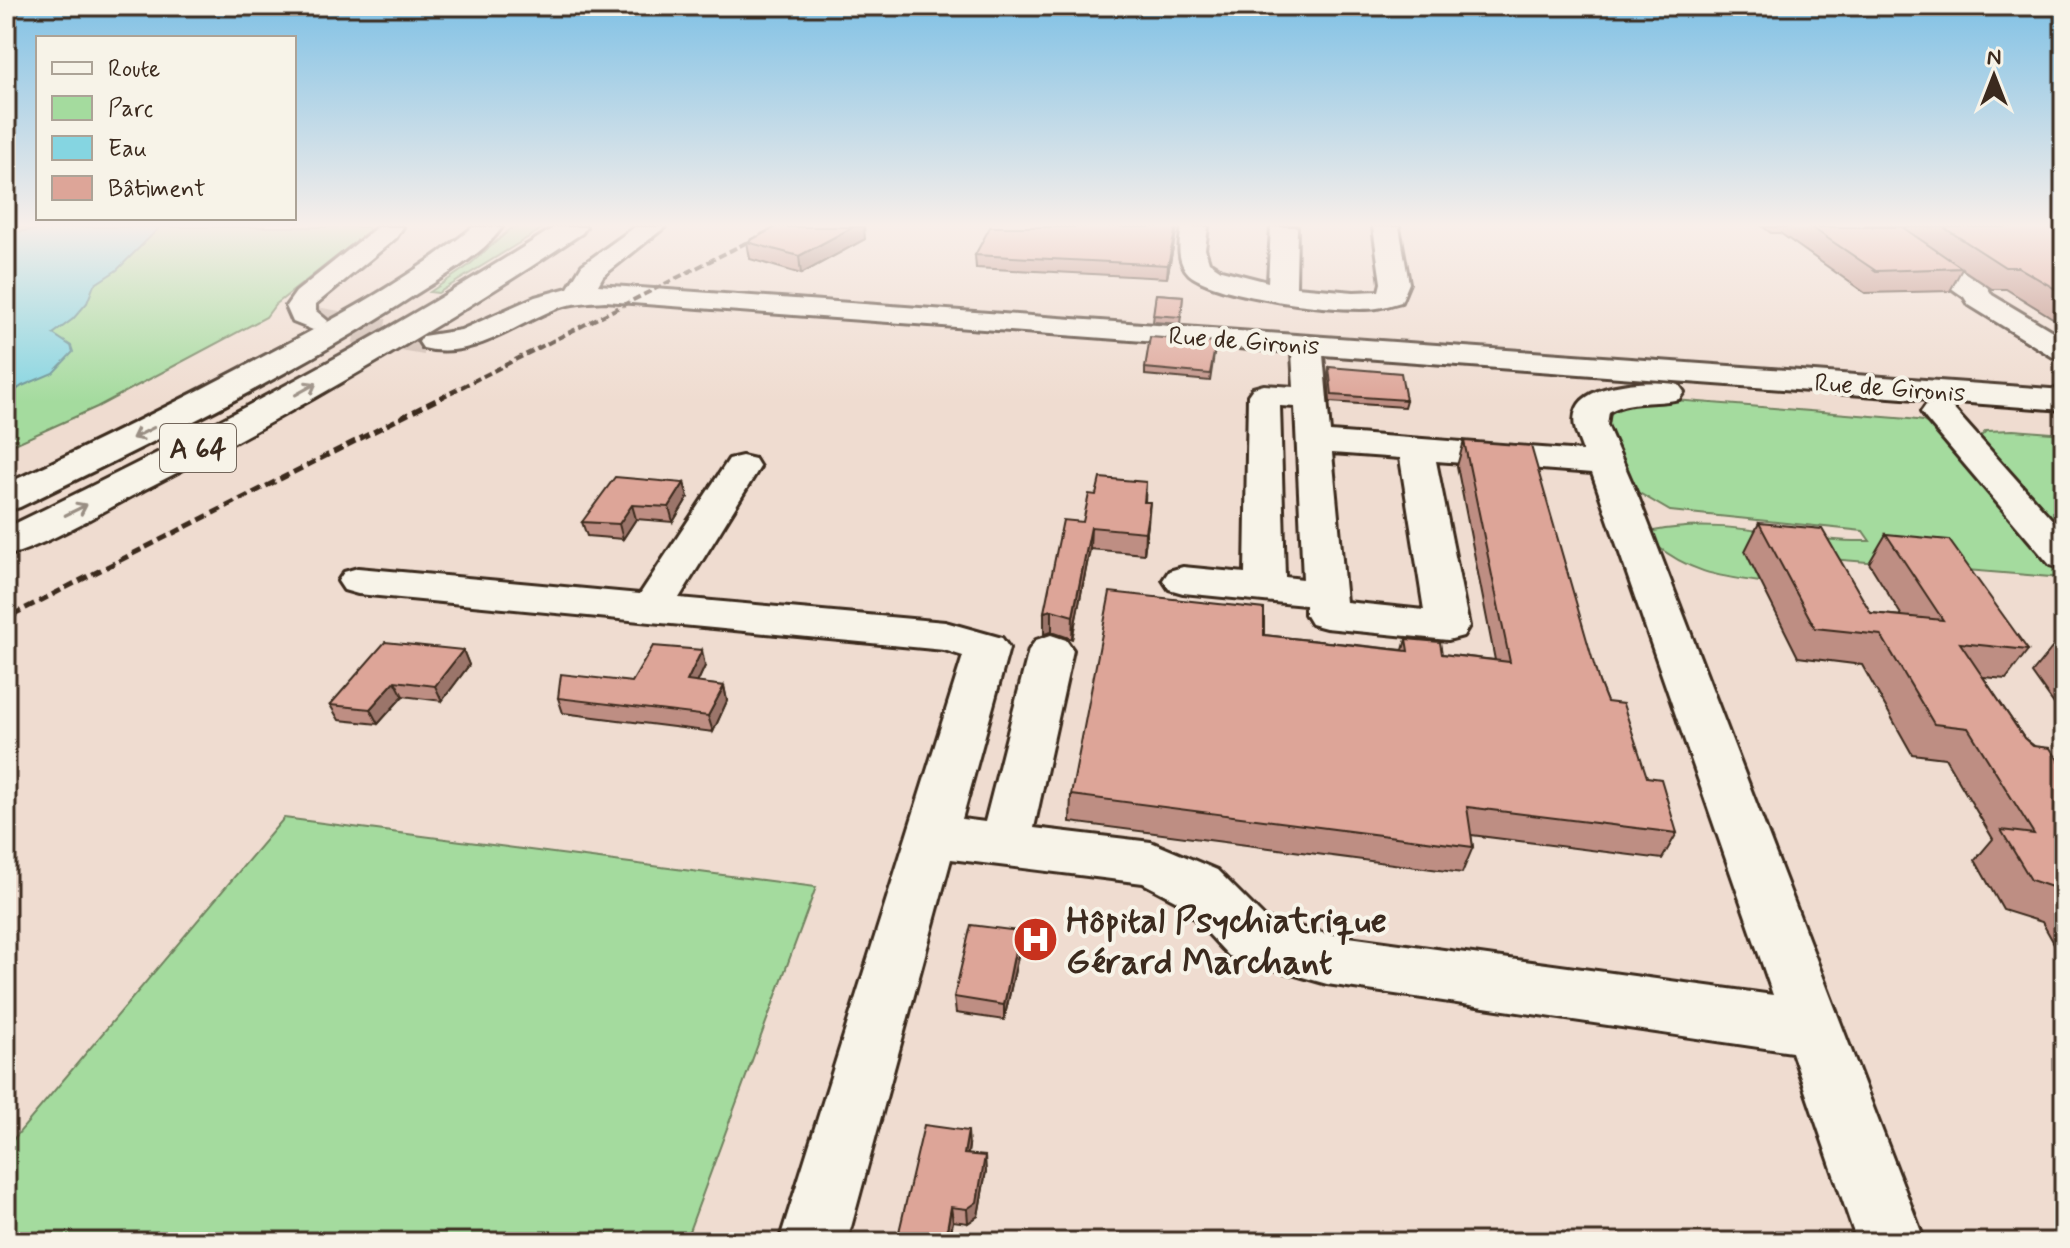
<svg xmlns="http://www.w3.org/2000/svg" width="2070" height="1248" font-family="Mynerve,sans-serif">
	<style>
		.green { fill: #a4db9e; stroke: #70825e; stroke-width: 2 }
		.water { fill: #85d5e1; stroke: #679193; stroke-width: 2 }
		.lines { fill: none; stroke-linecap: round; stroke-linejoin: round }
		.minor-tunnel { stroke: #cbb8ac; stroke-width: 29; stroke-dasharray: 29 14; stroke-linecap: butt }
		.minor-casing { stroke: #3b2a1e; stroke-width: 6 }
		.highway-casing { stroke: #3b2a1e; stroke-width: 6 }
		.minor { fill: #f7f3e8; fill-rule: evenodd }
		.highway { fill: #f7f3e8; fill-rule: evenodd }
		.rail-far2 { stroke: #3b2a1e; stroke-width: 4; stroke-dasharray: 8 4; stroke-linecap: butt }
		.rail-far1 { stroke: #3b2a1e; stroke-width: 5; stroke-dasharray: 10 5; stroke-linecap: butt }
		.rail { stroke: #3b2a1e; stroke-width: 7; stroke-dasharray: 13 7; stroke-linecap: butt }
		.wall { fill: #be8e83; stroke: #3b2a1e; stroke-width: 2 }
		.shaded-wall { fill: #9b746a; stroke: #3b2a1e; stroke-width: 2 }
		.building { fill: #dda598; stroke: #3b2a1e; stroke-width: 2 }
		.oneway { stroke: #998e83 }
		.labels { text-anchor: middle; stroke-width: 8; stroke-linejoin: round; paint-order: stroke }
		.far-street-label { font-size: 26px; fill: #3b2a1e; stroke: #f7f3e8 }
		.shield { fill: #f7f3e8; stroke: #73665b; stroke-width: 2 }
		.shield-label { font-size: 28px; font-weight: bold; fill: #3b2a1e }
		.near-poi-label { font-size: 36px; font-weight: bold; fill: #3b2a1e; stroke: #f7f3e8; text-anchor: start }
	</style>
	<rect width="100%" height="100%" fill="#efdcd0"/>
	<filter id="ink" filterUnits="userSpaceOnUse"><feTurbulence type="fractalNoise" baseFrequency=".0125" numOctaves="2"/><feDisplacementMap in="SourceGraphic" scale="16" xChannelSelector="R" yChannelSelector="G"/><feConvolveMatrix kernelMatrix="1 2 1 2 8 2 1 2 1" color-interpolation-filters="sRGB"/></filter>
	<g filter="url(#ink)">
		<g class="green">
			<path d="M6 227H368L369 231 275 305 266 317 97 407 6 448Z"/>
			<path d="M513 227H545L438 293 430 292 468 266Z"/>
			<path d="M1662 399 1909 419 1923 421 1947 434 2064 578 1746 552 1760 582C1715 576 1690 572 1653 543L1654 531C1726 516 1798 543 1870 541L1863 531 1670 511 1629 487 1605 426 1608 411 1623 403Z"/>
			<path d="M2013 430 2064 434V532L1980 437 1986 431Z"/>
			<path d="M284 818 816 887 685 1242H6V1148Z"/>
		</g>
		<path class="water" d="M60 227H160L117 270 94 285 87 303 73 319 53 334 71 346 73 352 53 373 22 386 6 397V233Z"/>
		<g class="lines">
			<path class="minor-tunnel" d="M313 321 434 342"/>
			<defs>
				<g id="minor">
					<path d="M377 227H403L396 238 316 304V311L328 321 323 327 313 330 293 322 286 306 296 292Z"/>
					<path d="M635 227H665L603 276 598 285 2064 390V410L1323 355 1330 432 1583 451C1578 436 1570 423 1577 408 1588 382 1657 379 1679 385L1684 392 1679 399C1656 405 1629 399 1609 412L1607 425 1639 499 1925 1242H1857L1792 1052 1327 984 1229 956 1179 902 1143 883 951 859 847 1242H779L963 656 944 650 358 594 344 590 338 581 344 572 358 568 640 594 729 459 742 456 755 459 760 467 679 598 945 622 1002 638 1009 648 962 819 985 822 1029 650 1036 640 1051 635 1066 640 1073 650 1034 828 1151 842 1217 870 1266 919 1327 934 1773 995 1592 473 1436 461 1469 626 1463 636 1448 640 1326 628 1311 624 1305 614V605L1183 593 1169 589 1163 580 1169 571 1183 567 1245 573 1248 395 1253 388 1264 385 1294 387 1292 352 605 301C588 302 571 303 555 309 513 326 471 360 423 348L419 342 423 336 461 330 535 297 568 288 582 265ZM1280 406 1295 407 1303 579 1285 577ZM1332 453 1400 458 1424 610 1346 602Z"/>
					<path d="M1182 227H1208L1205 249 1209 262 1221 270 1268 282 1271 227H1297L1296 287 1354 292 1379 291 1381 283 1373 227H1399L1409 283 1401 302C1393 304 1385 307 1377 308 1342 313 1215 297 1189 274 1176 261 1179 243 1182 227Z"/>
					<path d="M1865 227H1895L1987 287 1992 295 2064 338V360L2053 357 1969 305 1964 297Z"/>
					<path d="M1938 402 1950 405 2064 533V569L2050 565 1926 419 1921 412 1926 405Z"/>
				</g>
				<g id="highway">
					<path d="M473 227H502C483 255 444 276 416 294 291 376 154 442 20 507L6 511V484C95 443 183 399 270 353 340 316 411 278 473 227Z"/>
					<path d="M555 227H586L582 233C444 325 301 409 153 485 111 506 50 545 6 556V528C194 437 379 340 555 227Z"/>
				</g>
			</defs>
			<use href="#minor" class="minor-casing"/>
			<use href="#highway" class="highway-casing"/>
			<use href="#minor" class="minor"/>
			<use href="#highway" class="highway"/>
			<path class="rail-far2" d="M440 398 777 227"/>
			<path class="rail-far1" d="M12 615 444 396"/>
			<path class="rail" d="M6 618 16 613"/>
		</g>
		<g class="wall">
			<path d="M1177 227 1167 278 976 268 975 255Z"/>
			<path d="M1763 227H2064V325L2006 289H1992L1962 269 1950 291 1865 293 1780 233H1771Z"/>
			<path d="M865 239 801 274 750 259 747 242Z"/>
			<path d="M1156 294 1183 296 1180 324 1153 322Z"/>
			<path d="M1216 342 1210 381 1145 375V368Z"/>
			<path d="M1329 367 1406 400 1404 407 1330 402 1328 374Z"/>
			<path d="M1464 441 1599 682 1607 702 1677 833 1662 859 1471 835 1473 847 1462 873 1070 822 1071 795 1264 635 1403 650 1406 639 1442 654 1495 660 1457 466Z"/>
			<path d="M1146 482 1145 502 1148 524 1144 554 1090 549 1072 639 1052 632 1044 634V612L1096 495Z"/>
			<path d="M684 483 688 497 673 522 636 519 623 539 587 536 582 522Z"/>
			<path d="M1759 523 1871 613 1902 616 1869 563 1886 534 2028 650 2006 679 1983 677 2024 738 2064 769V961L2042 922 2003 910 1975 860 1993 839 1945 758 1912 754 1862 665 1798 657 1745 551Z"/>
			<path d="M2056 643 2064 644V718L2032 673Z"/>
			<path d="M463 650 469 665 442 701 403 696 378 724 339 720 330 705Z"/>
			<path d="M705 666 697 683 724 686 727 701 713 732 563 713 558 698Z"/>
			<path d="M1019 931 1020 947 1004 1020 956 1013 954 997Z"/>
			<path d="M969 1146 968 1154 986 1171 978 1216 968 1223 953 1221 949 1242H901L899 1232Z"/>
		</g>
		<g class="shaded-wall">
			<path d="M853 227H864L865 239 801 274 799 256Z"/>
			<path d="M1176 227H1177L1167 278 1168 265Z"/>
			<path d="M684 483 688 497 673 522 669 507Z"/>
			<path d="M1150 502 1148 524 1144 554 1145 532Z"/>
			<path d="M632 505 636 519 623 539 619 524Z"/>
			<path d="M1091 527 1090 549 1072 639 1073 616Z"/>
			<path d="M1052 610V632L1044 634V612Z"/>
			<path d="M463 650 469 665 442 701 435 686Z"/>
			<path d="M702 650 705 666 691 696 687 681Z"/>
			<path d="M395 681 403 696 378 724 370 709Z"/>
			<path d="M724 686 727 701 713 732 708 716Z"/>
			<path d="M1019 931 1020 947 1004 1020V1005Z"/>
			<path d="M968 1131 969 1146 965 1168 964 1154Z"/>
			<path d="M985 1156 986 1171 978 1216 968 1223 967 1209Z"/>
			<path d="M951 1207 953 1221 949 1242H945Z"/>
		</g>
		<g class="building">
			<path d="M776 227H853L799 256 747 242Z"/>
			<path d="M990 227H1176L1168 265 975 255Z"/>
			<path d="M1811 227H1902L1962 268 1876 271Z"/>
			<path d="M1943 227H2064V294L2018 267H2005Z"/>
			<path d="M1156 294 1183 296 1181 317 1153 315Z"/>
			<path d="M1150 337 1216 342 1210 374 1145 368Z"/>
			<path d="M1329 367 1401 373 1406 400 1332 395Z"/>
			<path d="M1464 441 1531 446 1599 682 1607 702 1623 704 1647 777 1661 779 1677 833 1467 807 1473 847 1071 795 1110 592 1264 609V635L1408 651 1406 639 1440 642 1442 654 1510 662Z"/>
			<path d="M615 477 684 483 669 507 632 505 619 524 582 522Z"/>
			<path d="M1100 478 1146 482 1144 502H1150L1145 532 1091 527 1073 616 1052 610 1044 612 1063 520 1083 522 1089 494 1096 495Z"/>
			<path d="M1759 523 1822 529 1871 613 1943 620 1886 534 1949 540 2028 650 1960 643 2024 738 2033 746 2050 748 2064 769V891L2031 880 2001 830 2034 834 1968 728 1934 724 1881 635 1815 628Z"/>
			<path d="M385 642 463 650 435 686 395 681 370 709 330 705Z"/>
			<path d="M2056 643 2064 644V654Z"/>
			<path d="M653 646 702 650 687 681 724 686 708 716 558 698 561 674 632 682Z"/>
			<path d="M971 925 1019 931 1004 1005 954 997Z"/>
			<path d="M924 1125 968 1131 964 1154 985 1156 977 1202 967 1209 951 1207 945 1240 899 1232Z"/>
		</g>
		<defs><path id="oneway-shaft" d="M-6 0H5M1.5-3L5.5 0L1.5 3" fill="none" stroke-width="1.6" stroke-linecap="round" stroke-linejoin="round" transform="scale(2)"/></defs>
		<g class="oneway">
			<use href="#oneway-shaft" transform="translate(306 389) rotate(-29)"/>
			<use href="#oneway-shaft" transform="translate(143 433) rotate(153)"/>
			<use href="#oneway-shaft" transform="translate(76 510) rotate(-26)"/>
		</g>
	</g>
	<linearGradient id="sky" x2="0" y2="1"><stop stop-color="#80c1e5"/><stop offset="0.56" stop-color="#f8efea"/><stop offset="1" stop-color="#f8efea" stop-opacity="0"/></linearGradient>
	<rect width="2070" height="402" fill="url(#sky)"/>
	<defs>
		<symbol id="hospital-disc" viewBox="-11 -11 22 22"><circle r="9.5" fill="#c8321e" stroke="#f7f3e8"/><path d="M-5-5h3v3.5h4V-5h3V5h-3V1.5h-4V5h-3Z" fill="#fff"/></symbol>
	</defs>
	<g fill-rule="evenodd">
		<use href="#hospital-disc" x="1010" y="914" width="51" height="51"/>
	</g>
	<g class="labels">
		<g class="far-street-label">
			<text transform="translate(1244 340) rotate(4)" y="9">Rue de Gironis</text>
			<text transform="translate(1890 387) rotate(4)" y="9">Rue de Gironis</text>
		</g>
		<rect class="shield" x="160" y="424" width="76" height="48" rx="6"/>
		<g class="shield-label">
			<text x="198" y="458">A 64</text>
		</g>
		<g class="near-poi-label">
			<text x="1066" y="932">Hôpital Psychiatrique<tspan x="1066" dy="41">Gérard Marchant</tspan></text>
		</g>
	</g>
	<rect width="2070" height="1248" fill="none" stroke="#f7f3e8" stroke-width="32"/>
	<rect x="16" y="16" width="2038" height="1216" fill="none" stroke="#3b2a1e" stroke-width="3" filter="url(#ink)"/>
	<rect x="36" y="36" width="260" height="184" fill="#f7f3e8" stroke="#aca397" stroke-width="2"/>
	<rect x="52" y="62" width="40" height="12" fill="#f7f3e8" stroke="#aca397" stroke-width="2"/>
	<text x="108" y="76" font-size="24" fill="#3b2a1e">Route</text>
	<rect x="52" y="96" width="40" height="24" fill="#a4db9e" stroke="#aca397" stroke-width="2"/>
	<text x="108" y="116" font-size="24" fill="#3b2a1e">Parc</text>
	<rect x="52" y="136" width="40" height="24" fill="#85d5e1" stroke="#aca397" stroke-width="2"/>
	<text x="108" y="156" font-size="24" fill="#3b2a1e">Eau</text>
	<rect x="52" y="176" width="40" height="24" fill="#dda598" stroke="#aca397" stroke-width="2"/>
	<text x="108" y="196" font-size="24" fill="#3b2a1e">Bâtiment</text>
	<g transform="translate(1994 76)" stroke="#f7f3e8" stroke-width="6" paint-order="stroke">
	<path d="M0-6L14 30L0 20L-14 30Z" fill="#3b2a1e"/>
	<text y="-12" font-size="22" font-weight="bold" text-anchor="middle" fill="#3b2a1e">N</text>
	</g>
</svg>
